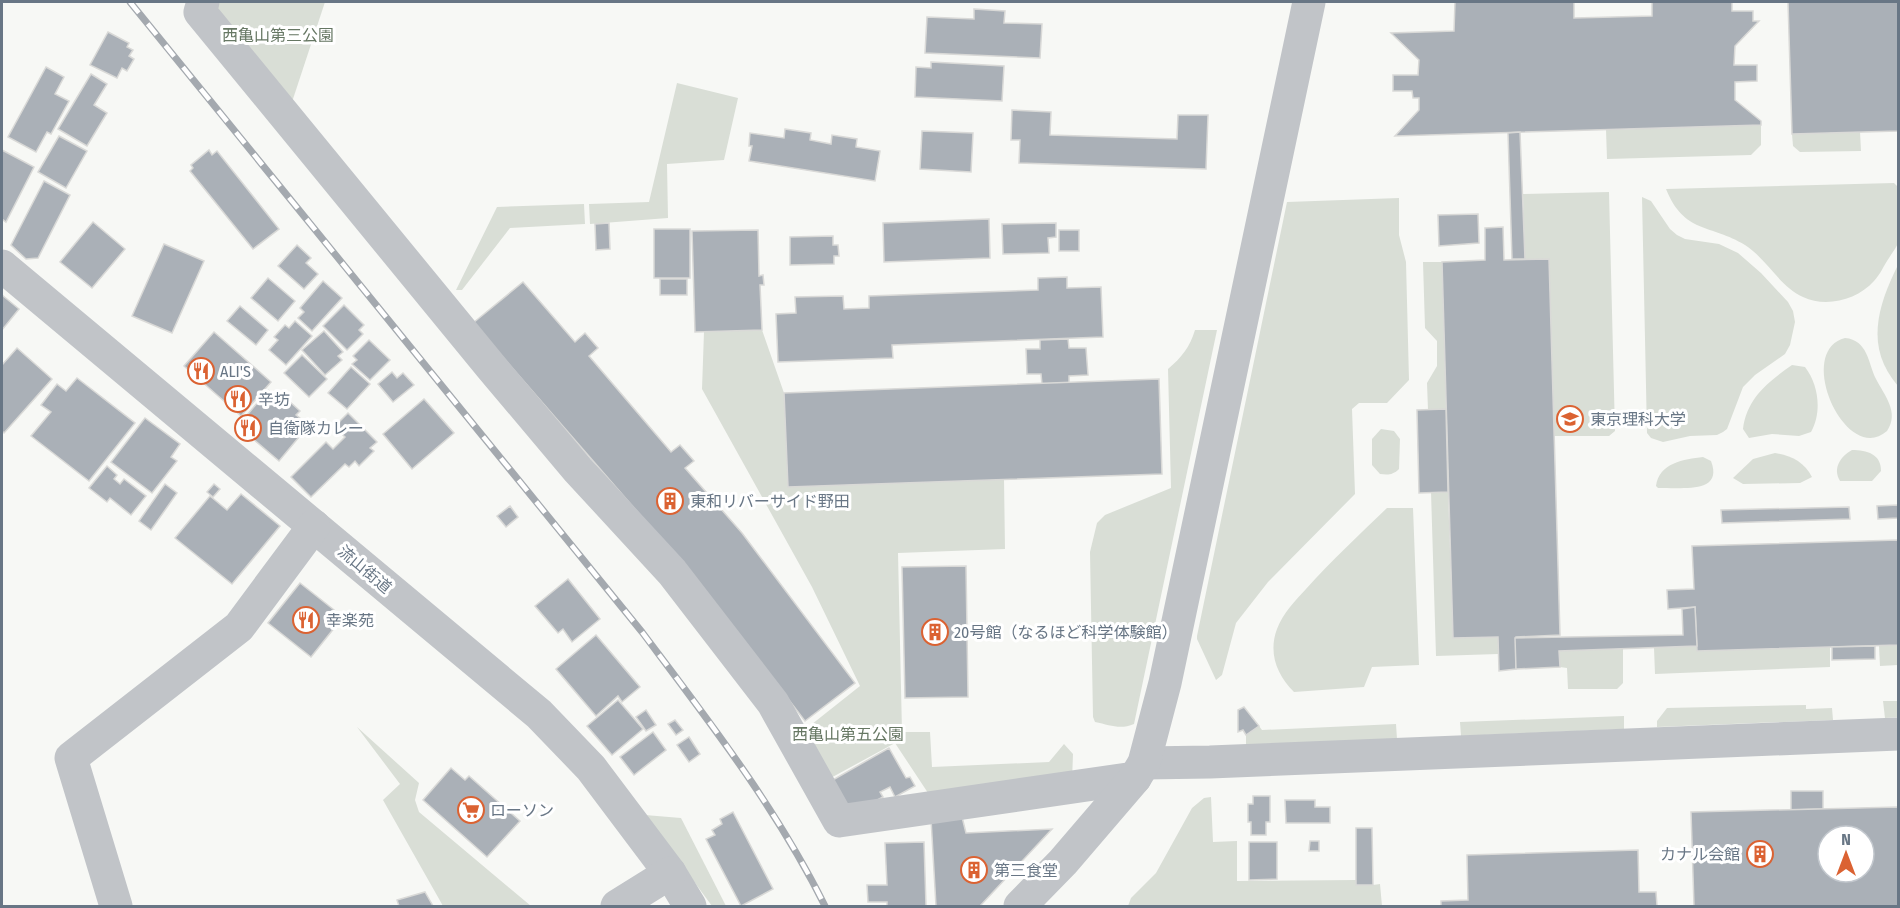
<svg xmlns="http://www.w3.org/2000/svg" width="1900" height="908" font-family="'Fira Sans Condensed','Noto Sans JP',sans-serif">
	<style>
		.green { fill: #d9ded6 }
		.building { fill: #aab0b7; stroke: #d9d9d7; stroke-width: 1.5; fill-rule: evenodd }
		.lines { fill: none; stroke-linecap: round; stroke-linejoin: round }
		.minor { stroke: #c1c4c8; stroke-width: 33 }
		.rail-casing { stroke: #a4a9af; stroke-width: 7 }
		.rail { stroke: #fff; stroke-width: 4.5; stroke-dasharray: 14; stroke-linecap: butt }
		.labels { text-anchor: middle; stroke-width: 6; stroke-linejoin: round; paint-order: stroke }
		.park-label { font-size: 16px; fill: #667763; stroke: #fff }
		.poi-label { font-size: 16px; fill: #687685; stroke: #fff; text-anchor: start }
		.street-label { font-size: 16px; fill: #687685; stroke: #fff }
	</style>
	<rect width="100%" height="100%" fill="#f7f8f5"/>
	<g class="green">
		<path d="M217 2H325L291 105 214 8Z"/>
		<path d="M677 83 738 98 724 160 667 164 668 218 590 224 589 204 649 202Z"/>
		<path d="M1761 125V145L1751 155 1607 159 1606 130Z"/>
		<path d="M1860 132 1861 151 1800 152 1793 146 1792 134Z"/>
		<path d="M1894 183 1898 187C1899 200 1900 231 1898 242 1897 247 1892 253 1889 258 1884 265 1880 275 1874 281 1857 300 1826 308 1803 297 1779 286 1767 259 1745 245 1711 224 1684 234 1666 189Z"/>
		<path d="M1609 192 1615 431 1609 436H1554L1549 259H1525L1523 194Z"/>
		<path d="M1642 197 1651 201 1670 229 1677 235 1685 239 1719 244 1738 253 1761 273 1788 302 1793 311 1795 322 1790 345 1785 354 1755 375 1743 387 1727 429 1723 432 1717 435 1690 436 1663 442 1651 438 1647 433Z"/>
		<path d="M1399 198V235L1406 262 1409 380 1387 403H1359L1352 409 1355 494 1268 582 1236 623 1222 675 1216 680 1197 639V636L1287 202Z"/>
		<path d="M584 204 585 224 510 228 462 290H456L497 207Z"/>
		<path d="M1423 262H1442L1446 409 1428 410 1427 383 1437 366V341L1425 328Z"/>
		<path d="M1898 265V386C1865 348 1877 307 1898 265Z"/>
		<path d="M762 330 784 393 788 487 1004 479 1005 549 898 553 902 732H930L932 767 1049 762 1064 744 1073 754 1072 781 932 799 895 743 827 780 802 732 860 686 812 587 702 389 704 332Z"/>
		<path d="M1195 330H1217L1134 724C1120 730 1110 725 1095 722L1093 717 1090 552 1097 523 1105 515 1171 488 1168 369C1181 358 1190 347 1195 330Z"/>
		<path d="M1845 338C1868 340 1868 363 1876 379 1884 395 1900 412 1887 431 1846 467 1794 351 1845 338Z"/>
		<path d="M1792 365 1805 367C1819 385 1822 413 1811 432L1799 436 1772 434 1749 438 1743 429C1747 398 1768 382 1792 365Z"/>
		<path d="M1381 429 1394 431 1400 439 1399 469C1393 475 1388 475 1380 474L1372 465V439Z"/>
		<path d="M1852 450C1867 450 1881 454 1881 471L1872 481H1840C1832 468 1841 456 1852 450Z"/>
		<path d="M1775 453C1792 456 1804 462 1812 477L1800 483 1743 484 1733 478 1753 459Z"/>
		<path d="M1703 457 1711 461C1724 495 1680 487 1658 488L1656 486C1659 463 1684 459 1703 457Z"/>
		<path d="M1431 492H1448L1453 638 1498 637V654L1436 656Z"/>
		<path d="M1387 508H1413L1419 665 1372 667 1364 687 1294 692C1277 675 1268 653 1277 629 1283 613 1295 601 1306 589 1332 560 1360 534 1387 508Z"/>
		<path d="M1898 645V665L1880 666 1879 646Z"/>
		<path d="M1697 646V650L1830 647V667L1655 674 1654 648Z"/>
		<path d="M1623 649V683L1617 689H1568L1567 668 1560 667 1559 651Z"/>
		<path d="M1883 701H1898V717L1885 718Z"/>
		<path d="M1806 705V709L1832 708 1833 720 1657 727V721L1667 708Z"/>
		<path d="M1624 716V729L1461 736 1460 722Z"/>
		<path d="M1396 724 1397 739 1246 745V735L1259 726 1262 730Z"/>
		<path d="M357 727 419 783 415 800 419 812 531 906H443L383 800 400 784Z"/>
		<path d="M1211 797 1213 842 1237 841V881L1356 880 1373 885 1380 884 1382 906H1128L1131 898 1156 873 1192 808 1204 798Z"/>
		<path d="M645 815 681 818 726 906H712Z"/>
	</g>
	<g class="building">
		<path d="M1455 2H1574V18L1652 16V2H1732V11H1753V21H1759L1735 46 1734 65H1757V81L1735 82V100L1761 121V125L1395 136 1419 110V98H1413L1412 91H1393V75H1418L1419 60 1391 33 1454 31Z"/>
		<path d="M1788 2H1898V131L1792 134Z"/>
		<path d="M974 9 1005 11 1004 23 1042 24 1040 58 925 53 927 17 974 19Z"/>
		<path d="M108 32 129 43 127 47 133 50 129 56 134 59 127 71 122 68 117 78 90 65Z"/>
		<path d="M931 62 1004 66 1002 101 915 97 916 67 931 68Z"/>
		<path d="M46 67 64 77 55 94 69 101 51 134 47 132 36 152 8 137Z"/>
		<path d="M91 74 107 84 94 105 107 113 87 146 58 129Z"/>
		<path d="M1012 110 1051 112 1050 135 1177 139 1178 115H1208L1206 169 1019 163 1020 140H1011Z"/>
		<path d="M785 129 811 133 810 140 831 144 832 135 857 139 856 147 880 151 875 181 749 161 752 146H749L750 133 784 138Z"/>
		<path d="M922 131 973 133 971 172 920 169Z"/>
		<path d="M1520 132 1525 259H1512L1508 133Z"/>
		<path d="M59 136 87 151 66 188 38 172Z"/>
		<path d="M2 150 34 167 6 222 2 219Z"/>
		<path d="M209 150 212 155 217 151 279 229 253 249 190 171 193 168 191 165Z"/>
		<path d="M44 181 70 195 38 258 26 259 11 245Z"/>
		<path d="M1478 214 1479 243 1439 246 1438 215Z"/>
		<path d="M989 219 990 258 884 262 883 223Z"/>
		<path d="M93 222 125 249 92 288 60 262Z"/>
		<path d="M609 223 610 249 596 250 595 224Z"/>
		<path d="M1056 223V237L1048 238 1049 253 1003 254 1002 224Z"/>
		<path d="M1503 227 1504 260 1549 259 1560 635 1516 637V669L1499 671 1498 637 1453 638 1442 262 1485 260V228Z"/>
		<rect x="654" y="229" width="36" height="49"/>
		<path d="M758 230 759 276 763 275 764 285H760L762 330 695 332 692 231Z"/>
		<rect x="1059" y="230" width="20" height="21"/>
		<path d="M833 236V245H838L839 256H834V264L790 265V237Z"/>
		<path d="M164 244 204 261 172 333 132 316Z"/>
		<path d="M297 245 311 258 306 263 318 274 304 289 278 266Z"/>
		<path d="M1067 277V288L1101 287 1103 337 892 345 893 358 778 362 776 314 796 313 795 297 843 296 844 309 869 308V296L1038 290V278Z"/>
		<path d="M268 278 295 301 278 321 251 298Z"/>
		<rect x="660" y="279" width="27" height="16"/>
		<path d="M323 281 342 298 312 331 298 318 304 312 300 308Z"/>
		<path d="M523 282 575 342 585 333 598 348 589 356 671 452 680 445 694 461 685 468 742 533 855 683 805 721 695 578 473 323Z"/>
		<path d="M2 295 19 309 2 330Z"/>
		<path d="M344 305 364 325 359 330 363 334 347 350 323 326Z"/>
		<path d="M240 306 268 330 256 345 227 321Z"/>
		<path d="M295 321 312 336 286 365 269 350 278 340 274 337 285 325 289 328Z"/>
		<path d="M324 331 343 352 338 356 342 360 325 375 302 350Z"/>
		<path d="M214 332 271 382 241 416 184 366Z"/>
		<path d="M1068 339 1069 348H1086L1088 375 1069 376V383L1042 384 1041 374H1027L1026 349H1040V340Z"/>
		<path d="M369 340 390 360 370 380 352 364 357 360 353 356Z"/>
		<path d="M17 348 52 379 4 433 2 431V365Z"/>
		<path d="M302 355 327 379 309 397 284 373Z"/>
		<path d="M351 367 370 384 347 409 328 393Z"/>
		<path d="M392 372 397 378 403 373 414 385 393 402 378 384Z"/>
		<path d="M77 378 135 423 89 481 31 436 51 412 41 405 57 384 66 391Z"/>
		<path d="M1159 379 1162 474 788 487 784 393Z"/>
		<path d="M268 390 286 405 289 401 300 411 296 415 309 425 279 461 238 426Z"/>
		<path d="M424 399 454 433 412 469 383 434Z"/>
		<path d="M1446 409 1448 492 1419 493 1417 410Z"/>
		<path d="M348 413 377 442 370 448 374 451 359 466 355 461 349 467 345 464 311 497 291 477 326 442 333 449 345 437 334 427Z"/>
		<path d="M145 418 180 444 171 457 177 461 152 493 111 462Z"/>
		<path d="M107 466 117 475 114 479 120 484 124 479 146 496 131 515 110 498 107 502 89 488Z"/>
		<path d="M165 484 177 493 151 530 139 521Z"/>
		<path d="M214 484 220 489 213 497 207 492Z"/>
		<path d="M241 494 280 526 232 584 175 538 210 496 227 510Z"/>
		<path d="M1898 505V518L1878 519 1877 506Z"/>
		<path d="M510 506 518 517 506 527 497 516Z"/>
		<path d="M1849 507 1850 519 1722 523 1721 510Z"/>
		<path d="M1898 540V645L1697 651 1695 607 1668 609 1667 590 1694 589 1692 546Z"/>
		<path d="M966 566 968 697 905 698 902 567Z"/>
		<path d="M568 579 600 619 572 642 563 629 558 633 535 606Z"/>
		<path d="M300 583 343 617 311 657 268 623Z"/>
		<path d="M1695 607 1697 646 1559 651 1560 667 1516 669 1515 638 1683 635 1682 609Z"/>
		<path d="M596 635 640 687 622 702 618 696 596 716 556 669Z"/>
		<path d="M1875 646V659L1832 660V647Z"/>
		<path d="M618 700 643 729 612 755 587 726Z"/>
		<path d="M1244 707 1259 726 1246 735 1243 730 1238 732V710Z"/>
		<path d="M646 710 656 725 646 731 636 717Z"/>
		<path d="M675 720 683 730 676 735 668 724Z"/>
		<path d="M653 732 666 750 634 775 620 757Z"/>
		<path d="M689 737 700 754 689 762 677 745Z"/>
		<path d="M889 748 906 778 910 777 915 786 895 797 890 787 880 792 883 797 870 804H844L831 781Z"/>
		<path d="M451 768 465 780 469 776 520 821 487 857 423 800Z"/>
		<path d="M1791 791H1823V809L1791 810Z"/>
		<path d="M1253 796H1270V822H1266V835H1251V822H1248V804H1253Z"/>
		<path d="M1285 800H1315V807H1330V823H1286Z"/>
		<path d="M1898 807V906H1694L1691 812ZM1828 836H1864V872H1828Z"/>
		<path d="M733 812 773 889 741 906 706 839 715 835 712 830 722 824 720 819Z"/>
		<path d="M962 817 966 833 1052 829 980 906H936L931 819Z"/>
		<path d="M1356 828H1372L1373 885H1356Z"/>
		<path d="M1310 841H1319V851H1309Z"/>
		<path d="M924 842 926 906H887V902H868L867 885H887L885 843Z"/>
		<path d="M1249 842H1277V879L1249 880Z"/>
		<path d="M1638 850 1639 892H1656L1657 906H1441V901L1468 900 1467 855Z"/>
		<path d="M425 892 433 906H399L397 900Z"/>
	</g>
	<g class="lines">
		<g class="minor">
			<path d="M203 2 200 12 492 368 578 470 672 572 773 703 839 821 1135 778"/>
			<path d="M2 266 539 714 591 768 670 873 690 906"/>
			<path d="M1144 763 1210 762 1898 734"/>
			<path d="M116 906 71 758 239 627 314 526"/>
			<path d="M617 906 670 873"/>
			<path d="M1020 906 1063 862 1135 778 1144 763 1165 683 1309 2"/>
		</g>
		<defs>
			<path id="rail" d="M130 2 642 632C708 720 776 807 825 906"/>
		</defs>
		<use href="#rail" class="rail-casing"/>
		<use href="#rail" class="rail"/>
	</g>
	<defs>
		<symbol id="restaurant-ring" viewBox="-11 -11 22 22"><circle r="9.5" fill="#fff" stroke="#db6232" stroke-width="1.5"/><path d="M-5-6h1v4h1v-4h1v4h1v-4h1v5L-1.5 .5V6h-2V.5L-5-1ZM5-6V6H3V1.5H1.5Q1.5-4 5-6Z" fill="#db6232"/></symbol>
		<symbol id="university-ring" viewBox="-11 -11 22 22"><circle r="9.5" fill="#fff" stroke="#db6232" stroke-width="1.5"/><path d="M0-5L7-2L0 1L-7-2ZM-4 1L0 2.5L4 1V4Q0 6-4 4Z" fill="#db6232"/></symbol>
		<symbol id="building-ring" viewBox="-11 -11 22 22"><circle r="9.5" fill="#fff" stroke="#db6232" stroke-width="1.5"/><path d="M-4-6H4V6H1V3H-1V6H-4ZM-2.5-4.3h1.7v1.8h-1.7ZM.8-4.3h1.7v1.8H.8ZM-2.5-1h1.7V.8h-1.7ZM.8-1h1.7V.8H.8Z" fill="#db6232"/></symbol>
		<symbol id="supermarket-ring" viewBox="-11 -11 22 22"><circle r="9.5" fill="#fff" stroke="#db6232" stroke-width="1.5"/><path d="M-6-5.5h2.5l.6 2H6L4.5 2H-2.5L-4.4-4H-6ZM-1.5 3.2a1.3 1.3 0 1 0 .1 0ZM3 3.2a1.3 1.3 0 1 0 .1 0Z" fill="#db6232"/></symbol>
	</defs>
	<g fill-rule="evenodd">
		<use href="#restaurant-ring" x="186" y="356" width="30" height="30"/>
		<use href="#restaurant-ring" x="223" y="384" width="30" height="30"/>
		<use href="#university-ring" x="1555" y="404" width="30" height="30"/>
		<use href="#restaurant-ring" x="233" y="413" width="30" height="30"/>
		<use href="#building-ring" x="655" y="486" width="30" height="30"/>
		<use href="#restaurant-ring" x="291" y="605" width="30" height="30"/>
		<use href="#building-ring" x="920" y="617" width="30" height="30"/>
		<use href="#supermarket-ring" x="456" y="795" width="30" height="30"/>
		<use href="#building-ring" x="1745" y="839" width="30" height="30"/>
		<use href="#building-ring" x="959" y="855" width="30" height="30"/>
	</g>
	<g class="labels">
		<g class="park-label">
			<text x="278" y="41">西亀山第三公園</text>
			<text x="848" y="740">西亀山第五公園</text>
		</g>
		<g class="poi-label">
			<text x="220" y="377">ALI'S</text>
			<text x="258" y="405">辛坊</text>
			<text x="1590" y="425">東京理科大学</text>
			<text x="268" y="434">自衛隊カレー</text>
			<text x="690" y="507">東和リバーサイド野田</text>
			<text x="326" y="626">幸楽苑</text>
			<text x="954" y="638">20号館（なるほど科学体験館）</text>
			<text x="490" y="816">ローソン</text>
			<text x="1740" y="860" text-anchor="end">カナル会館</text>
			<text x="994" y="876">第三食堂</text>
		</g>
		<g class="street-label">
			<text transform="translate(365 569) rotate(40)" y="6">流山街道</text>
		</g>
	</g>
	<rect width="1900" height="908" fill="none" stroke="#687685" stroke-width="6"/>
	<g transform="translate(1846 854)"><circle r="28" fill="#ffffff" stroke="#c3c8ce" stroke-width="1.5"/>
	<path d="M0-4.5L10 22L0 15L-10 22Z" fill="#db6232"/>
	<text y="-9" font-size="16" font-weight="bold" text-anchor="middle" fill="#687685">N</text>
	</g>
</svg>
